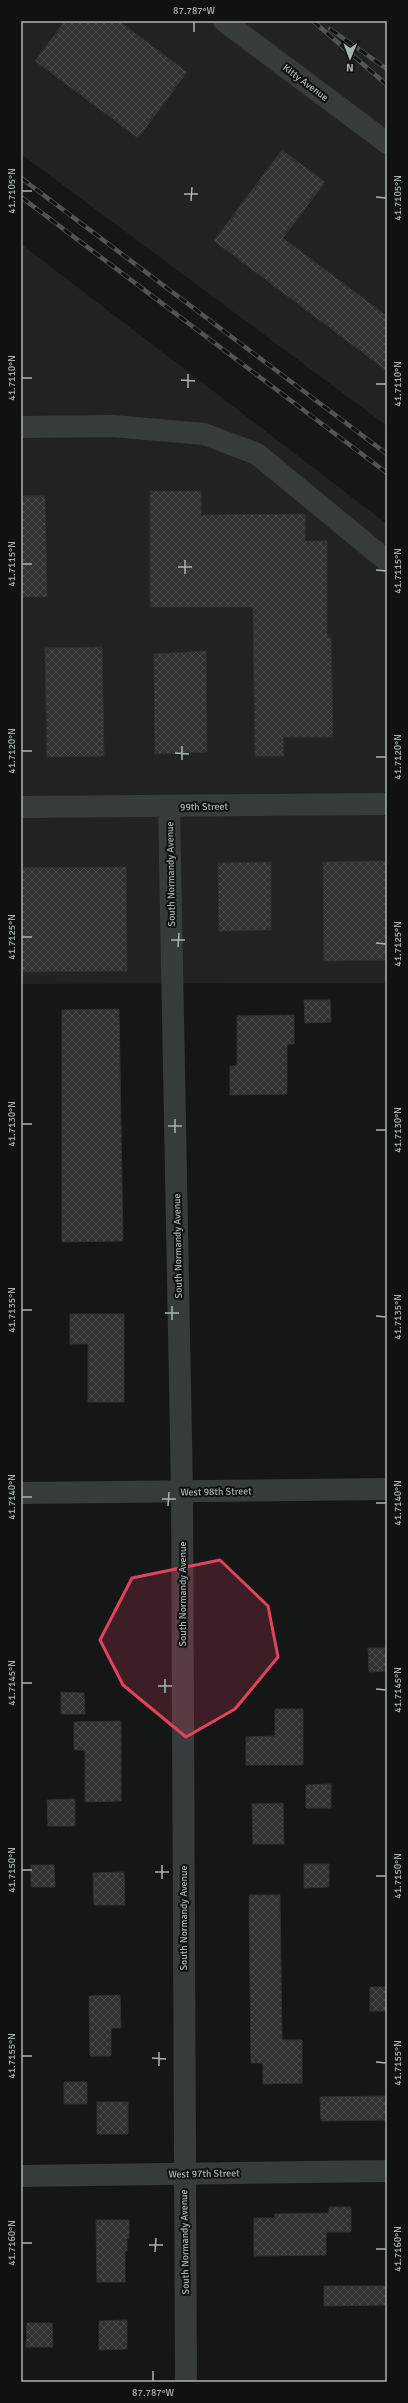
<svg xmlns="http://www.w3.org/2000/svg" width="408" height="2403" font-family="Signika,sans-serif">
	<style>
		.built { fill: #212323 }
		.building { fill: url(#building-cross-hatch); stroke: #2f3232 }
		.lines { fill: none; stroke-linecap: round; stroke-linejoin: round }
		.minor { stroke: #363b3b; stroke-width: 22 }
		.rail-casing { stroke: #4f5655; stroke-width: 4.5 }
		.rail { stroke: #101111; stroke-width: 3; stroke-dasharray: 9; stroke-linecap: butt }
		.marked { fill: #e14260; fill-opacity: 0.2; stroke: #e14260; stroke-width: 3; stroke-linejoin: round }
		.ticks { fill: none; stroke: #a8b5b3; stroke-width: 1.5 }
		.labels { text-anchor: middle; stroke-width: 4; stroke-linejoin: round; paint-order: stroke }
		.street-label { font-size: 10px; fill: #a8b5b3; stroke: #101111 }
		.neatline { fill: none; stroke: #a8b5b3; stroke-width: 1.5 }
		.ticks-label { font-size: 10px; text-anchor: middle; fill: #a8b5b3 }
	</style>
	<defs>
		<pattern id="building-cross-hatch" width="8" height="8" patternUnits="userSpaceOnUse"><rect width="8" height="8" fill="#303232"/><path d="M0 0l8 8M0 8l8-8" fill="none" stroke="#4b4d4d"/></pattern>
	</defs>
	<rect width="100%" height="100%" fill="#151616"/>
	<g class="built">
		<path d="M21 21H387V426L21 154Z"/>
		<path d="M21 244 387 524V983L21 984Z"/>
	</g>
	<g class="building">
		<path d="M65 21H119L187 72 138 138 35 61Z"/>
		<path d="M282 150 325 182 283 238 387 316V371L214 241Z"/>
		<path d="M150 491H201V515L305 514V541H327V638H331L333 737H283L284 756H255L253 607H150Z"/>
		<path d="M21 496H45L47 597H21Z"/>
		<path d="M102 647 104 756 47 757 45 648Z"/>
		<path d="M206 651 207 752 155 754 154 654Z"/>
		<path d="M387 861V960L324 961 323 862Z"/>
		<path d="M271 862V930L219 931 218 863Z"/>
		<path d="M126 867 127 971 21 972V868Z"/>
		<path d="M304 1000H330L331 1022 305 1023Z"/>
		<path d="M119 1009 123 1241 62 1242V1010Z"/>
		<path d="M294 1015V1044H287V1094L230 1095V1066H237V1016Z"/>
		<path d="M70 1314H124V1402H88V1344H70Z"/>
		<path d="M368 1648H387V1671L369 1672Z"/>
		<path d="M61 1692 84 1693 85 1714H61Z"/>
		<path d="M275 1709H303V1765H246V1737L275 1736Z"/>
		<path d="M121 1721V1801L85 1802V1750H74V1722Z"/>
		<path d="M331 1784V1808H306V1785Z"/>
		<path d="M75 1799V1826H48L47 1800Z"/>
		<path d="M283 1803 284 1844H253L252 1804Z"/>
		<path d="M304 1864H329V1887L304 1888Z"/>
		<path d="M31 1865H54L55 1887H31Z"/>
		<path d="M124 1872 125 1905H94L93 1873Z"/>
		<path d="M249 1895H280L282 2040H302V2083L263 2084V2063H251Z"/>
		<rect x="370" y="1987" width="17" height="24"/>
		<path d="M120 1995 121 2028H111V2056H90L89 1996Z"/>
		<rect x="64" y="2082" width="23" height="22"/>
		<path d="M387 2096V2120L321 2121 320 2097Z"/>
		<rect x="97" y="2102" width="31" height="32"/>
		<path d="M329 2207H351V2232H326V2255L254 2256V2218H275V2214L329 2213Z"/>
		<path d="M96 2220H129V2239H127V2251L125 2250V2282H97Z"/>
		<path d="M324 2286H387V2305L324 2306Z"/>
		<path d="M127 2320V2349L99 2350V2321Z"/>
		<path d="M27 2323H52L53 2347H26Z"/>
	</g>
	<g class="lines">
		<g class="minor">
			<path d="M224 21 387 143"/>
			<path d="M21 427 113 426 204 434 257 454 387 561"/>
			<path d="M169 806 182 1491 186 2382"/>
			<path d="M21 807 387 804"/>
			<path d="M21 1493 387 1489"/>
			<path d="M21 2176 387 2171"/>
		</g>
		<defs>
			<g id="rail">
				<path d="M313 21 387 85"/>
				<path d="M330 29 387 69"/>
				<path d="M21 178 387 454"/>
				<path d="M21 197 387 473"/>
			</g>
		</defs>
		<use href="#rail" class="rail-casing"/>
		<use href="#rail" class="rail"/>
	</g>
	<path class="marked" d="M220 1560 268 1606 278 1657 235 1709 186 1737 123 1685 100 1640 132 1578Z"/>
	<path class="ticks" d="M194 32V22M22 191H32M184 194H198M376 197 386 198M191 201 192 187M22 378H32M181 380 195 381M376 384H386M188 388V374M22 564H32M178 567H192M376 570 386 571M185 574V560M22 751H32M175 753 189 754M376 757H386M182 760V746M22 937H32M171 940H185M376 943 386 944M178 947 179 933M22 1124H32M168 1126H182M376 1130H386M175 1133V1119M22 1310H32M165 1313H179M376 1316 386 1317M172 1320V1306M22 1497H32M162 1499H176M376 1503H386M168 1506 169 1492M22 1683H32M158 1686H172M376 1689 386 1690M165 1693V1679M22 1870H32M155 1872H169M376 1876H386M162 1879V1865M22 2056H32M152 2058 166 2059M376 2062 386 2063M159 2066V2052M22 2243H32M149 2245H163M376 2249H386M155 2252 156 2238M153 2381V2371"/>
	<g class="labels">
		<g class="street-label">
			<text transform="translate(306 82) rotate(37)" y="4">Kitty Avenue</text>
			<text transform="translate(204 806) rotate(-1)" y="4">99th Street</text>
			<text transform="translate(170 874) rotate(-91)" y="4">South Normandy Avenue</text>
			<text transform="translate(177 1246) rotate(-91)" y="4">South Normandy Avenue</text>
			<text transform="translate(216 1491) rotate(-1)" y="4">West 98th Street</text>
			<text transform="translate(182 1594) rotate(-90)" y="4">South Normandy Avenue</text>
			<text transform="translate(183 1918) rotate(-90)" y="4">South Normandy Avenue</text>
			<text transform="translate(204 2173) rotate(-1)" y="4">West 97th Street</text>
			<text transform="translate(184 2242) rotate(-91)" y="4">South Normandy Avenue</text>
		</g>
	</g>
	<rect width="408" height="2403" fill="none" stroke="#101111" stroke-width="44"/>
	<g transform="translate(350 58) rotate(181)" stroke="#101111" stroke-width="3" paint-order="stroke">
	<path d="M0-3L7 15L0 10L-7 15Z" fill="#a8b5b3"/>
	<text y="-6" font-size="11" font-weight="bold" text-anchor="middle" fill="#a8b5b3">N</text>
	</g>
	<rect x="22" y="22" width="364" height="2359" class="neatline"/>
	<g class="ticks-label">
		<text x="194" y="14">87.787°W</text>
		<text transform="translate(11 191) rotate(-90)" y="4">41.7105°N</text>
		<text transform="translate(397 198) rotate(-90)" y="4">41.7105°N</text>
		<text transform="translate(11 378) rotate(-90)" y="4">41.7110°N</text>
		<text transform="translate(397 384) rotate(-90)" y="4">41.7110°N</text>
		<text transform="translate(11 564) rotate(-90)" y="4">41.7115°N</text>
		<text transform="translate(397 571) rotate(-90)" y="4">41.7115°N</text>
		<text transform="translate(11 751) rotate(-90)" y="4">41.7120°N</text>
		<text transform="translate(397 757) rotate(-90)" y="4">41.7120°N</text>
		<text transform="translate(11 937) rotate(-90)" y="4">41.7125°N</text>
		<text transform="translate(397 944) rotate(-90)" y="4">41.7125°N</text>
		<text transform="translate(11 1124) rotate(-90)" y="4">41.7130°N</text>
		<text transform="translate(397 1130) rotate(-90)" y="4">41.7130°N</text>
		<text transform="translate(11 1310) rotate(-90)" y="4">41.7135°N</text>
		<text transform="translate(397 1317) rotate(-90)" y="4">41.7135°N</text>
		<text transform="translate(11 1497) rotate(-90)" y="4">41.7140°N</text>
		<text transform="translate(397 1503) rotate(-90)" y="4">41.7140°N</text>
		<text transform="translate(11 1683) rotate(-90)" y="4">41.7145°N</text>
		<text transform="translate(397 1690) rotate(-90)" y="4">41.7145°N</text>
		<text transform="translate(11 1870) rotate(-90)" y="4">41.7150°N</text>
		<text transform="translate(397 1876) rotate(-90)" y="4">41.7150°N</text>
		<text transform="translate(11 2056) rotate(-90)" y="4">41.7155°N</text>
		<text transform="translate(397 2063) rotate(-90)" y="4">41.7155°N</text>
		<text transform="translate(11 2243) rotate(-90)" y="4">41.7160°N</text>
		<text transform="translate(397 2249) rotate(-90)" y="4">41.7160°N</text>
		<text x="153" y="2396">87.787°W</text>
	</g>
</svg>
